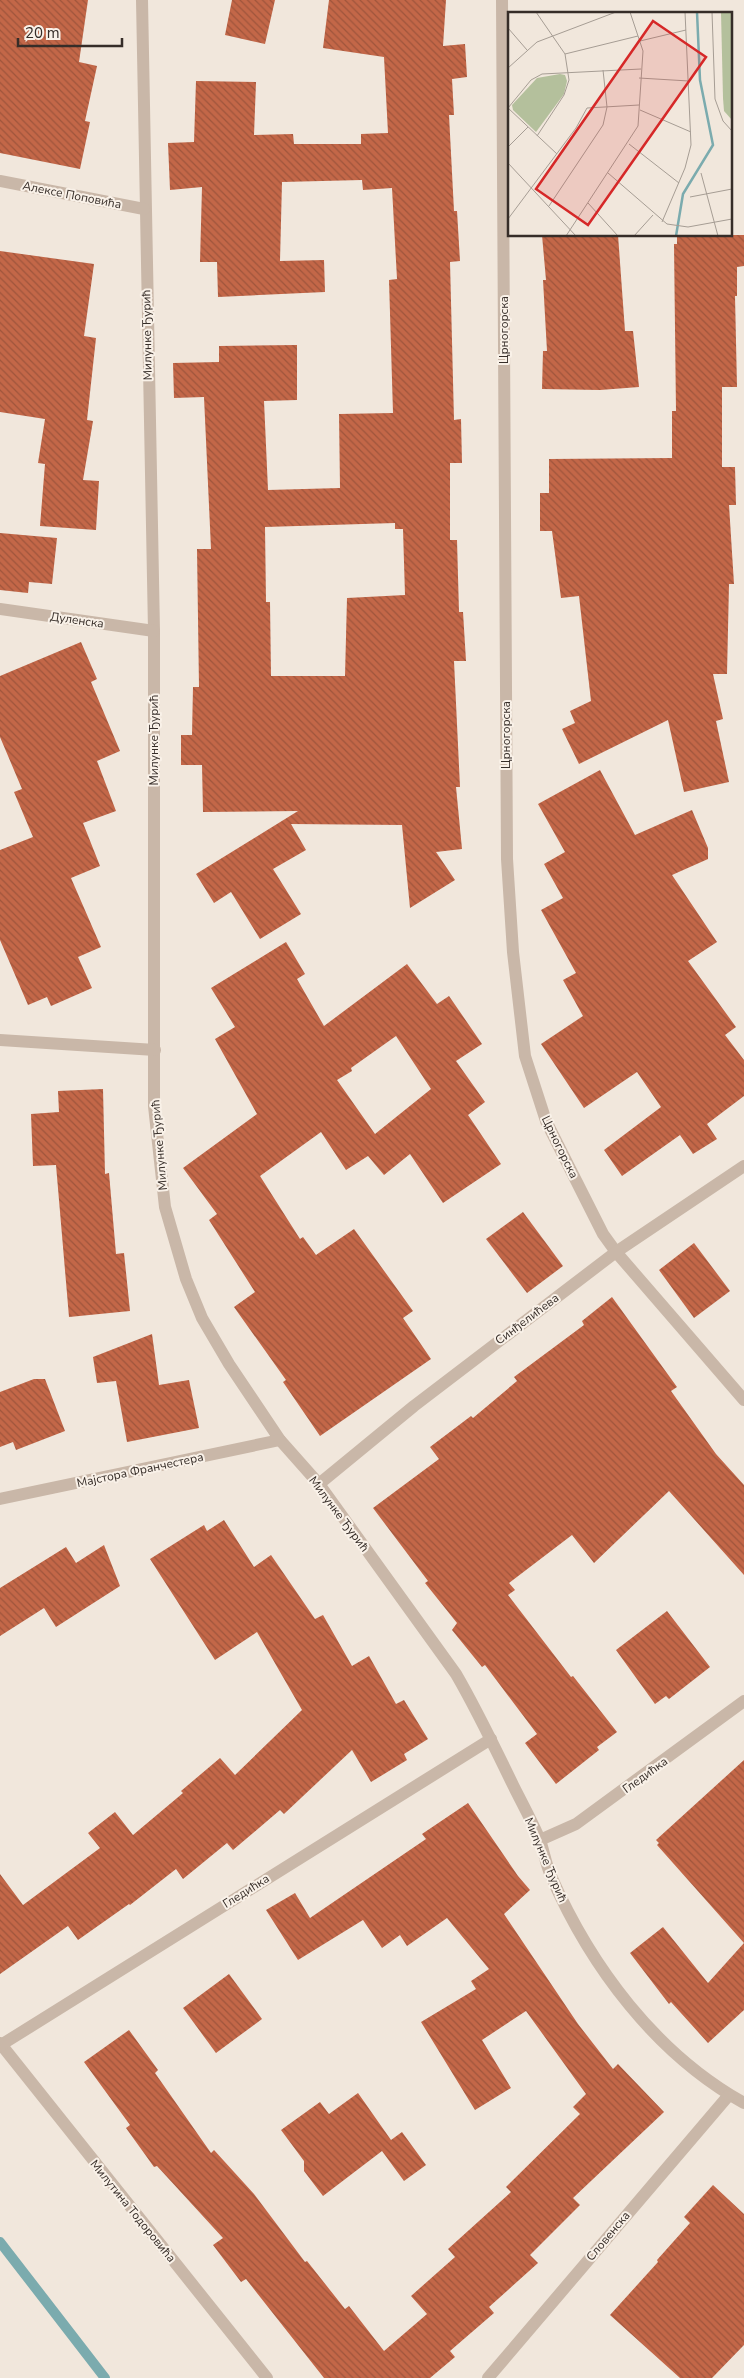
<svg xmlns="http://www.w3.org/2000/svg" width="744" height="2378" font-family="'Nunito Sans',sans-serif">
	<style>
		.lines { fill: none; stroke-linecap: round; stroke-linejoin: round }
		.stream { stroke: #7babae; stroke-width: 10 }
		.building { fill: url(#building-back-hatch); fill-rule: evenodd }
		.minor { stroke: #c9b7a8; stroke-width: 12 }
		.labels { text-anchor: middle; stroke-width: 4; stroke-linejoin: round; paint-order: stroke }
		.street-label { font-size: 12px; fill: #362d28; stroke: #f9f1e8 }
		.inset-river { fill: none; stroke: #7babae; stroke-width: 2.5 }
		.inset-road { fill: none; stroke: #a69d94; stroke-width: 1 }
		.view { fill: #d62828; fill-opacity: 0.15; stroke: #d62828; stroke-width: 2.5 }
		.inset-edge { fill: none; stroke: #362d28; stroke-width: 2.5 }
	</style>
	<defs>
		<pattern id="building-back-hatch" width="6" height="6" patternUnits="userSpaceOnUse" patternTransform="scale(1.25)"><rect width="6" height="6" fill="#c36748"/><path d="M-1 5l2 2M0 0l6 6M5-1l2 2" fill="none" stroke="#9f553c"/></pattern>
	</defs>
	<rect width="100%" height="100%" fill="#f1e7dc"/>
	<g class="lines">
		<path class="stream" d="M0 2242 105 2378"/>
	</g>
	<g class="building">
		<path d="M0 0H88L79 62 97 66 85 121 90 122 80 169 0 153Z"/>
		<path d="M232 0H275L265 44 225 35Z"/>
		<path d="M329 0H446L443 46 465 44 467 77 452 79 454 115H449L454 211H457L460 261 450 262 454 420 461 419 462 463H450V540H457L459 612H463L466 661H454L460 787H456L462 849 436 852 455 880 410 908 402 825 291 824 306 850 273 869 301 914 260 939 231 892 214 903 196 874 298 811 203 812 202 765H181V735H192L193 687H199L197 549H211L204 397 174 398 173 363 219 362V346L297 345V400L264 401 268 490 340 488 339 414 393 413 389 280 397 279 392 188 363 190 362 180 282 182 280 261 324 260 325 292 218 297 217 262H200L202 187 170 190 168 143 194 142 196 81 256 82 254 135 293 134 294 144H361V134L388 133 384 57 323 48ZM395 523V529H403L405 595 347 598 345 676H271L270 602H266L265 527Z"/>
		<path d="M542 235H618L625 331H633L639 387 600 390 542 389 543 351H547L543 280H546Z"/>
		<path d="M677 235H744V266L737 267V296H735L737 387H722V467H735L736 505H729L734 584H729L727 674H713L723 719 716 721 729 782 684 792 668 720 579 764 562 729 575 723 570 711 591 701 579 596 561 598 552 531H540V493H549V459L672 458V411H676L674 244H677Z"/>
		<path d="M0 251 94 264 84 336 96 338 87 420 93 421 83 480 99 481 96 530 40 526 45 464 38 463 45 419 0 412Z"/>
		<path d="M0 533 57 538 52 584 29 582 28 593 0 590Z"/>
		<path d="M81 642 97 679 91 682 120 751 97 761 116 811 83 823 100 866 71 878 101 947 78 957 92 988 51 1006 47 997 28 1005 0 940V850L33 837 14 792 22 789 0 737V676Z"/>
		<path d="M600 770 635 835 692 810 708 848V859L672 875 717 942 688 961 736 1027 725 1035 744 1060V1096L707 1124 717 1139 693 1154 680 1135 622 1176 604 1150 661 1107 637 1072 584 1108 541 1044 583 1016 563 980 576 973 541 910 563 898 544 864 565 852 538 804Z"/>
		<path d="M286 942 305 974 297 979 324 1026 407 964 437 1004 449 996 482 1044 456 1061 485 1102 468 1115 501 1164 443 1203 410 1154 384 1175 368 1156 346 1170 321 1132 260 1176 300 1239 303 1237 316 1255 354 1229 413 1311 403 1318 431 1359 320 1436 283 1382 286 1380 234 1307 255 1292 209 1220 217 1214 183 1168 257 1114 215 1039 235 1027 211 988ZM396 1036 431 1089 375 1134 337 1080 352 1071 351 1068Z"/>
		<path d="M103 1089 105 1174 109 1173 116 1254 124 1253 130 1311 69 1317 56 1165 33 1166 31 1114 59 1112 58 1091Z"/>
		<path d="M523 1212 563 1266 527 1293 486 1239Z"/>
		<path d="M694 1243 730 1291 694 1318 659 1270Z"/>
		<path d="M612 1297 677 1387 671 1391 716 1454 744 1485V1575L669 1491 594 1563 572 1535 509 1583 515 1590 508 1595 571 1677 573 1676 617 1732 597 1747 599 1750 556 1784 525 1743 537 1734 485 1665 482 1667 452 1630 457 1623 425 1583 428 1581 373 1508 439 1459 430 1447 471 1416 473 1418 517 1381 514 1377 584 1325 582 1321Z"/>
		<path d="M152 1334 159 1385 189 1380 199 1428 127 1442 116 1381 97 1383 93 1357Z"/>
		<path d="M34 1379H45L65 1431 16 1450 13 1442 0 1447V1392Z"/>
		<path d="M224 1520 254 1567 271 1555 315 1619 323 1615 352 1666 369 1656 396 1704 404 1700 428 1739 404 1754 407 1760 371 1782 352 1750 284 1814 280 1810 233 1850 227 1843 183 1879 176 1869 130 1905 129 1904 78 1940 68 1926 0 1974V1874L23 1905 100 1848 88 1833 115 1812 133 1835 183 1793 181 1791 220 1758 235 1775 302 1710 257 1632 215 1660 150 1559 204 1525 207 1531Z"/>
		<path d="M104 1545 120 1586 56 1627 44 1608 0 1636V1588L66 1547 76 1563Z"/>
		<path d="M667 1611 710 1667 669 1699 666 1696 655 1704 616 1650Z"/>
		<path d="M744 1760V2010L708 2043 671 2002 669 2004 630 1953 663 1927 708 1983 744 1943 657 1845 659 1843 656 1840Z"/>
		<path d="M468 1803 518 1876 530 1890 504 1914 578 2024 613 2069 618 2064 664 2112 573 2198 580 2205 530 2255 538 2263 489 2307 494 2313 450 2351 455 2357 430 2378H324L246 2279 241 2282 213 2245 223 2238 157 2166 154 2167 126 2128 130 2125 84 2062 129 2030 158 2070 155 2073 211 2153 214 2150 254 2194 305 2262 307 2261 345 2309 349 2306 384 2351 427 2314 411 2296 455 2257 448 2249 511 2192 506 2187 580 2114 573 2107 586 2094 526 2011 482 2040 511 2088 475 2110 421 2022 476 1989 471 1981 489 1969 447 1918 407 1946 400 1935 382 1948 363 1920 298 1960 266 1910 295 1893 310 1918 426 1839 422 1834Z"/>
		<path d="M229 1974 262 2019 216 2053 183 2008Z"/>
		<path d="M358 2093 391 2140 402 2132 426 2165 404 2181 382 2151 323 2196 304 2171V2161L281 2130 320 2102 329 2114Z"/>
		<path d="M713 2185 744 2214V2345L712 2378H680L610 2315 658 2262 657 2260 690 2223 684 2217Z"/>
	</g>
	<g class="lines">
		<g class="minor">
			<path d="M142 0 154 631V1106L165 1207 186 1279 202 1318 229 1364 280 1440 319 1484 456 1674C477 1710 495 1748 513 1785 522 1803 532 1821 540 1840 544 1852 546 1865 551 1876 591 1967 656 2054 744 2103"/>
			<path d="M502 0 507 859 513 952 525 1056 546 1121 603 1234 616 1252 744 1400"/>
			<path d="M0 181 144 209"/>
			<path d="M0 609 154 631"/>
			<path d="M0 1040 155 1050"/>
			<path d="M319 1484 414 1406 616 1252 744 1166"/>
			<path d="M0 1499 280 1440"/>
			<path d="M540 1840 576 1824 744 1701"/>
			<path d="M0 2043 267 2378"/>
			<path d="M1 2045 491 1739"/>
			<path d="M488 2378 729 2095"/>
		</g>
	</g>
	<g class="labels">
		<g class="street-label">
			<text transform="translate(72 195) rotate(11)" y="4">Алексе Поповића</text>
			<text transform="translate(504 330) rotate(-90)" y="4">Црногорска</text>
			<text transform="translate(147 335) rotate(-91)" y="4">Милунке Ђурић</text>
			<text transform="translate(77 620) rotate(8)" y="4">Дуленска</text>
			<text transform="translate(506 735) rotate(-90)" y="4">Црногорска</text>
			<text transform="translate(154 740) rotate(-90)" y="4">Милунке Ђурић</text>
			<text transform="translate(159 1145) rotate(-95)" y="4">Милунке Ђурић</text>
			<text transform="translate(560 1147) rotate(64)" y="4">Црногорска</text>
			<text transform="translate(527 1319) rotate(-37)" y="4">Синђелићева</text>
			<text transform="translate(140 1470) rotate(-12)" y="4">Мајстора Франчестера</text>
			<text transform="translate(339 1514) rotate(53)" y="4">Милунке Ђурић</text>
			<text transform="translate(645 1775) rotate(-36)" y="4">Гледићка</text>
			<text transform="translate(546 1860) rotate(67)" y="4">Милунке Ђурић</text>
			<text transform="translate(246 1891) rotate(-32)" y="4">Гледићка</text>
			<text transform="translate(133 2211) rotate(51)" y="4">Милутина Тодоровића</text>
			<text transform="translate(608 2236) rotate(-50)" y="4">Словенска</text>
		</g>
	</g>
	<g transform="translate(508 12)">
		<rect width="224" height="224" fill="#f1e7dc"/>
		<path d="M213 0H224V108L216 99 215 86Z" fill="#b4c09c"/>
		<path d="M52 62 57 63 59 69 56 82 28 120 5 98 4 93 29 66Z" fill="#b4c09c"/>
		<path class="inset-river" d="M168 224 175 182 205 133 192 68 189 0"/>
		<path class="inset-road" d="M28 0 57 42 61 68 56 83 29 124M204 0 207 87 215 109 224 119M0 16 19 38M132 29 178 18M57 42 130 24M0 56 29 30 108 0M131 66 181 69M0 96 23 68 34 62 133 57M0 96 49 142M132 98 183 120M121 132 171 171M0 135 20 115M0 151 68 224M100 161 159 212 180 215 224 207M193 161 210 224M182 185 224 177M80 191 110 224M41 194 95 113 99 95 95 58M0 207 68 116 79 96 131 93M154 210 177 156 183 133 177 0M58 224 130 114 135 39 122 0M126 224 145 203"/>
		<path class="view" d="M145 9 198 45 80 213 28 177Z"/>
		<rect width="224" height="224" class="inset-edge"/>
	</g>
	<path d="M18 38v8h104v-8" fill="none" stroke="#362d28" stroke-width="2.5"/>
	<text x="25" y="38" font-size="15" fill="#362d28" stroke="#f9f1e8" stroke-width="4" paint-order="stroke">20 m</text>
</svg>
